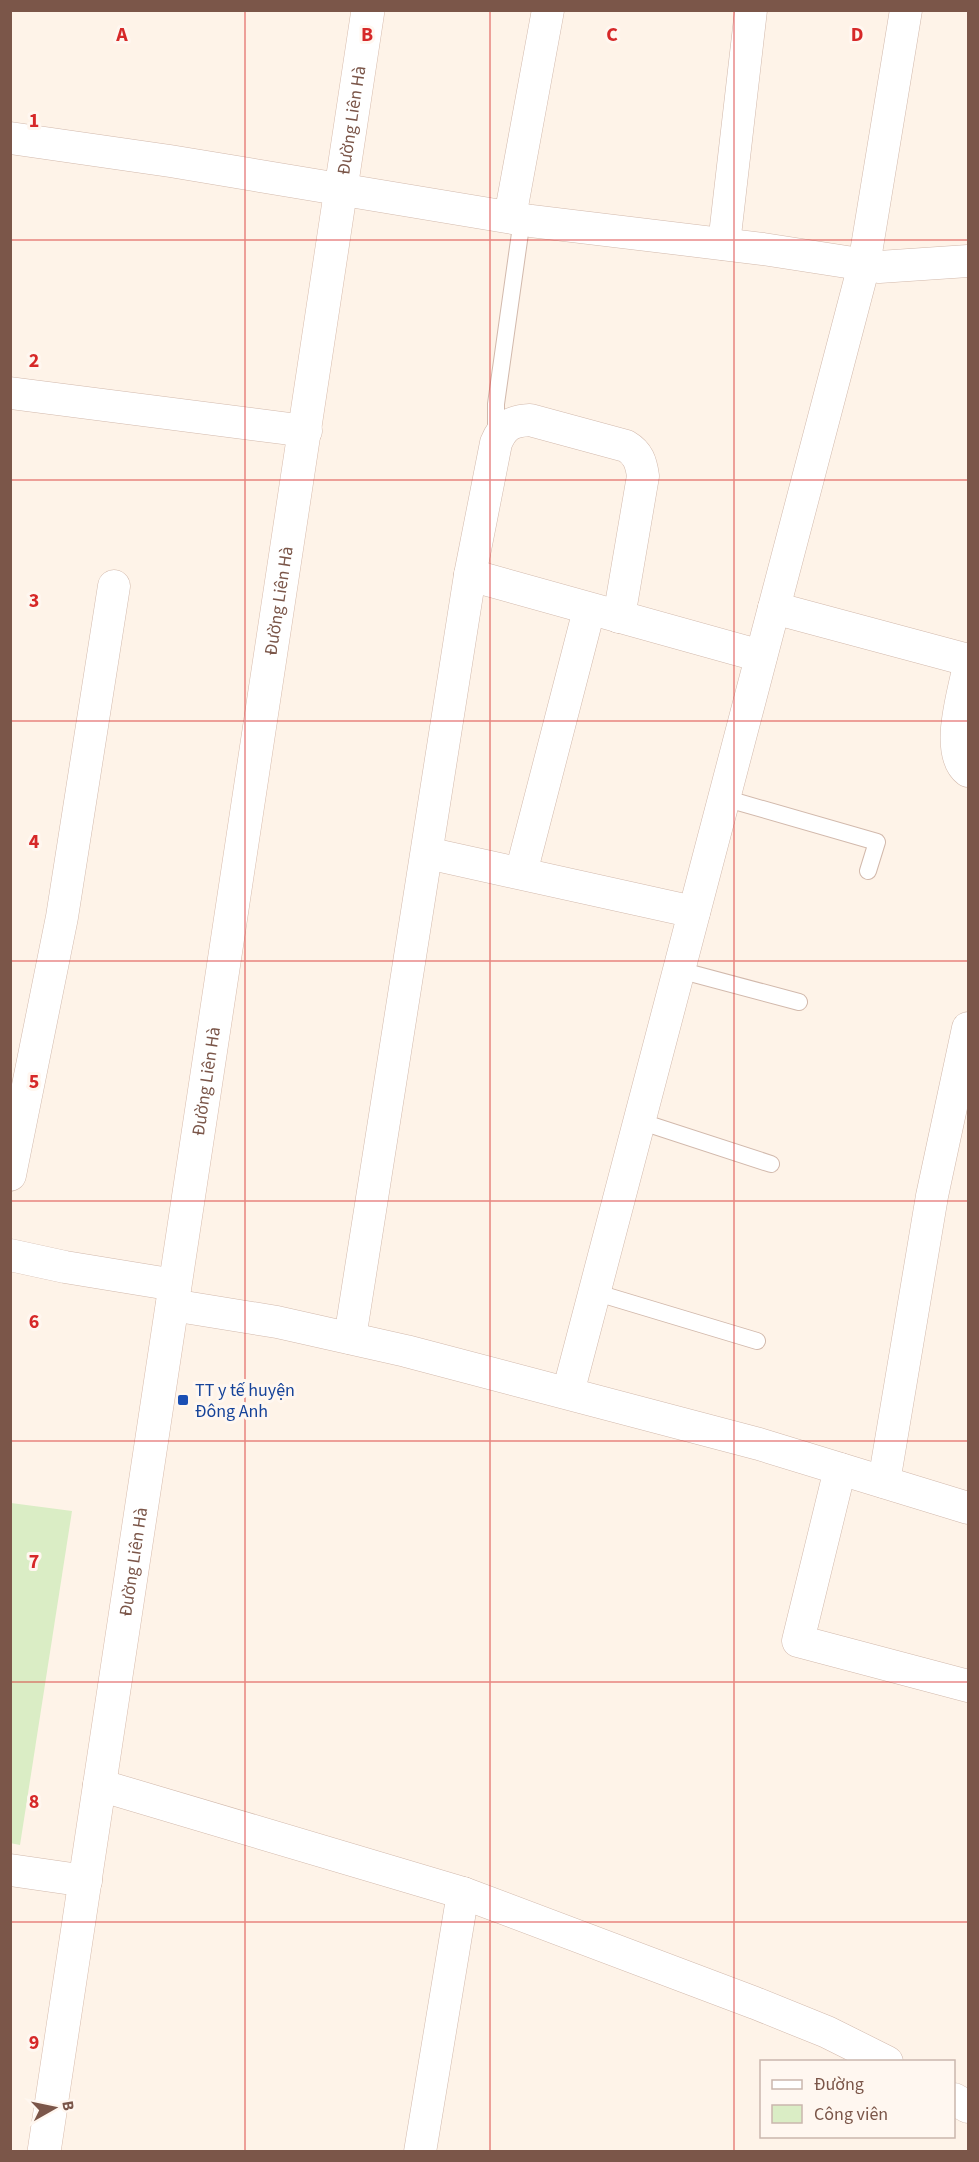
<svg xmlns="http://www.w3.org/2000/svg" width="979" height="2162" font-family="'Source Sans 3',sans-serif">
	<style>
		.green { fill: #daedc5 }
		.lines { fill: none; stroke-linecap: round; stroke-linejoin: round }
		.lane-casing { stroke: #d2b9ac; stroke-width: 18 }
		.street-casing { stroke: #d2b9ac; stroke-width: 33 }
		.secondary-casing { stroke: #d7bbac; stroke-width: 34 }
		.lane { stroke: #fff; stroke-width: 16 }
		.street { stroke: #fff; stroke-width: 32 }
		.secondary { stroke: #fff; stroke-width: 33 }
		.grid { fill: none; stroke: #d62828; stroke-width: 1.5; stroke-opacity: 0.55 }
		.transit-dot { fill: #1a4fb4; stroke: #fff7f0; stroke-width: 2 }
		.labels { text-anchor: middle; stroke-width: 6; stroke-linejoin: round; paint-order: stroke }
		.street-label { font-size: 18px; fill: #7b5649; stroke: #fff7f0 }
		.transit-label { font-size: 18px; fill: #164399; stroke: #fff7f0; text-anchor: start }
		.grid-label { font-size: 20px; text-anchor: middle; font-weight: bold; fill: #d62828; stroke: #fff7f0; stroke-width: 6; stroke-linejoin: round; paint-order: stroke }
	</style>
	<rect width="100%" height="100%" fill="#fef3e8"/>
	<path class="green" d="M11 1503 72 1511 20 1845 10 1843Z"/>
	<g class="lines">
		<defs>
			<g id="lane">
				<path d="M496 436V404L522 219"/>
				<path d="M724 798 877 842 868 871"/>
				<path d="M679 970 799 1002"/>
				<path d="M639 1121 771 1164"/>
				<path d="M594 1292 757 1341"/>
			</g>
			<g id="street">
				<path d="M10 138 170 161 531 221 763 249 879 267 968 261"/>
				<path d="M510 217 548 10"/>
				<path d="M724 244 751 10"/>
				<path d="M10 393 306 431"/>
				<path d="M470 575 761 656"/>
				<path d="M774 608 968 660"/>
				<path d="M968 670C963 695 945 753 968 771"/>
				<path d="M427 853 694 912"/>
				<path d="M521 873 589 610"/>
				<path d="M10 1175 62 917 114 586"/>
				<path d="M10 1255 65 1267 175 1285"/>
				<path d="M172 1305 277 1322 406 1351 759 1444 968 1508"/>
				<path d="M350 1338 470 575 496 443C503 426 511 421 530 420L626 446C638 453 641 462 643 476L619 617"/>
				<path d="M568 1393 864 265 906 10"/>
				<path d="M840 1469 798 1641 968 1686"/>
				<path d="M884 1482 932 1196 968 1028"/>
				<path d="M99 1785 463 1893 755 2003 827 2032 887 2062"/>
				<path d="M10 1870 86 1881"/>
				<path d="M954 2099 968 2107"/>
				<path d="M420 2152 463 1893"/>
			</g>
			<g id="secondary">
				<path id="s1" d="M44 2152 368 10"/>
			</g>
		</defs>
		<use href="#lane" class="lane-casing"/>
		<use href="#street" class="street-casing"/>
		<use href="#secondary" class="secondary-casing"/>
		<use href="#lane" class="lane"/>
		<use href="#street" class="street"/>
		<use href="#secondary" class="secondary"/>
	</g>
	<path class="grid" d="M245 10V2152M490 10V2152M734 10V2152M10 240H968M10 480H968M10 721H968M10 961H968M10 1201H968M10 1441H968M10 1682H968M10 1922H968"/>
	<rect class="transit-dot" x="177" y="1394" width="12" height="12" rx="3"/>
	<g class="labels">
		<g class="street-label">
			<text dy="6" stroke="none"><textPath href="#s1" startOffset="2055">Đường Liên Hà</textPath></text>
			<text dy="6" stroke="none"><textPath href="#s1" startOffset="1569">Đường Liên Hà</textPath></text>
			<text dy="6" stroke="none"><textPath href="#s1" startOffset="1083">Đường Liên Hà</textPath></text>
			<text dy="6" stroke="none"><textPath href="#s1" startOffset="597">Đường Liên Hà</textPath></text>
		</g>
		<g class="transit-label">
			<text x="195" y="1396">TT y tế huyện<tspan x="195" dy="21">Đông Anh</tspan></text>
		</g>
	</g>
	<g class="grid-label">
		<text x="122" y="41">A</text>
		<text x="367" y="41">B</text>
		<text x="612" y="41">C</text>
		<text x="857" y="41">D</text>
		<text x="34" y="127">1</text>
		<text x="34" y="367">2</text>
		<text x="34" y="607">3</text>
		<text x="34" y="848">4</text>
		<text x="34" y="1088">5</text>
		<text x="34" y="1328">6</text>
		<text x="34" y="1568">7</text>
		<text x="34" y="1808">8</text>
		<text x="34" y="2049">9</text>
	</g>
	<rect width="979" height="2162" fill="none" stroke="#7b5649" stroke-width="24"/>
	<rect x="760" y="2060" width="195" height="78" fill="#fff7f0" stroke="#cab7ad" stroke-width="1.5"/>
	<rect x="772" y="2080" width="30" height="9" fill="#ffffff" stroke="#cab7ad" stroke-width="1.5"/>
	<text x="814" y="2090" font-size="18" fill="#7b5649">Đường</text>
	<rect x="772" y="2105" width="30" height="18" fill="#daedc5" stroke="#cab7ad" stroke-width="1.5"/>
	<text x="814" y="2120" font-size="18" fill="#7b5649">Công viên</text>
	<g transform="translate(54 2108) rotate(81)" stroke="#fff7f0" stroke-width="4.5" paint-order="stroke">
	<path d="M0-4.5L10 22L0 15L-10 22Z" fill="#7b5649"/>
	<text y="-9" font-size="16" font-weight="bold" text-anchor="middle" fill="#7b5649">B</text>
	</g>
</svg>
